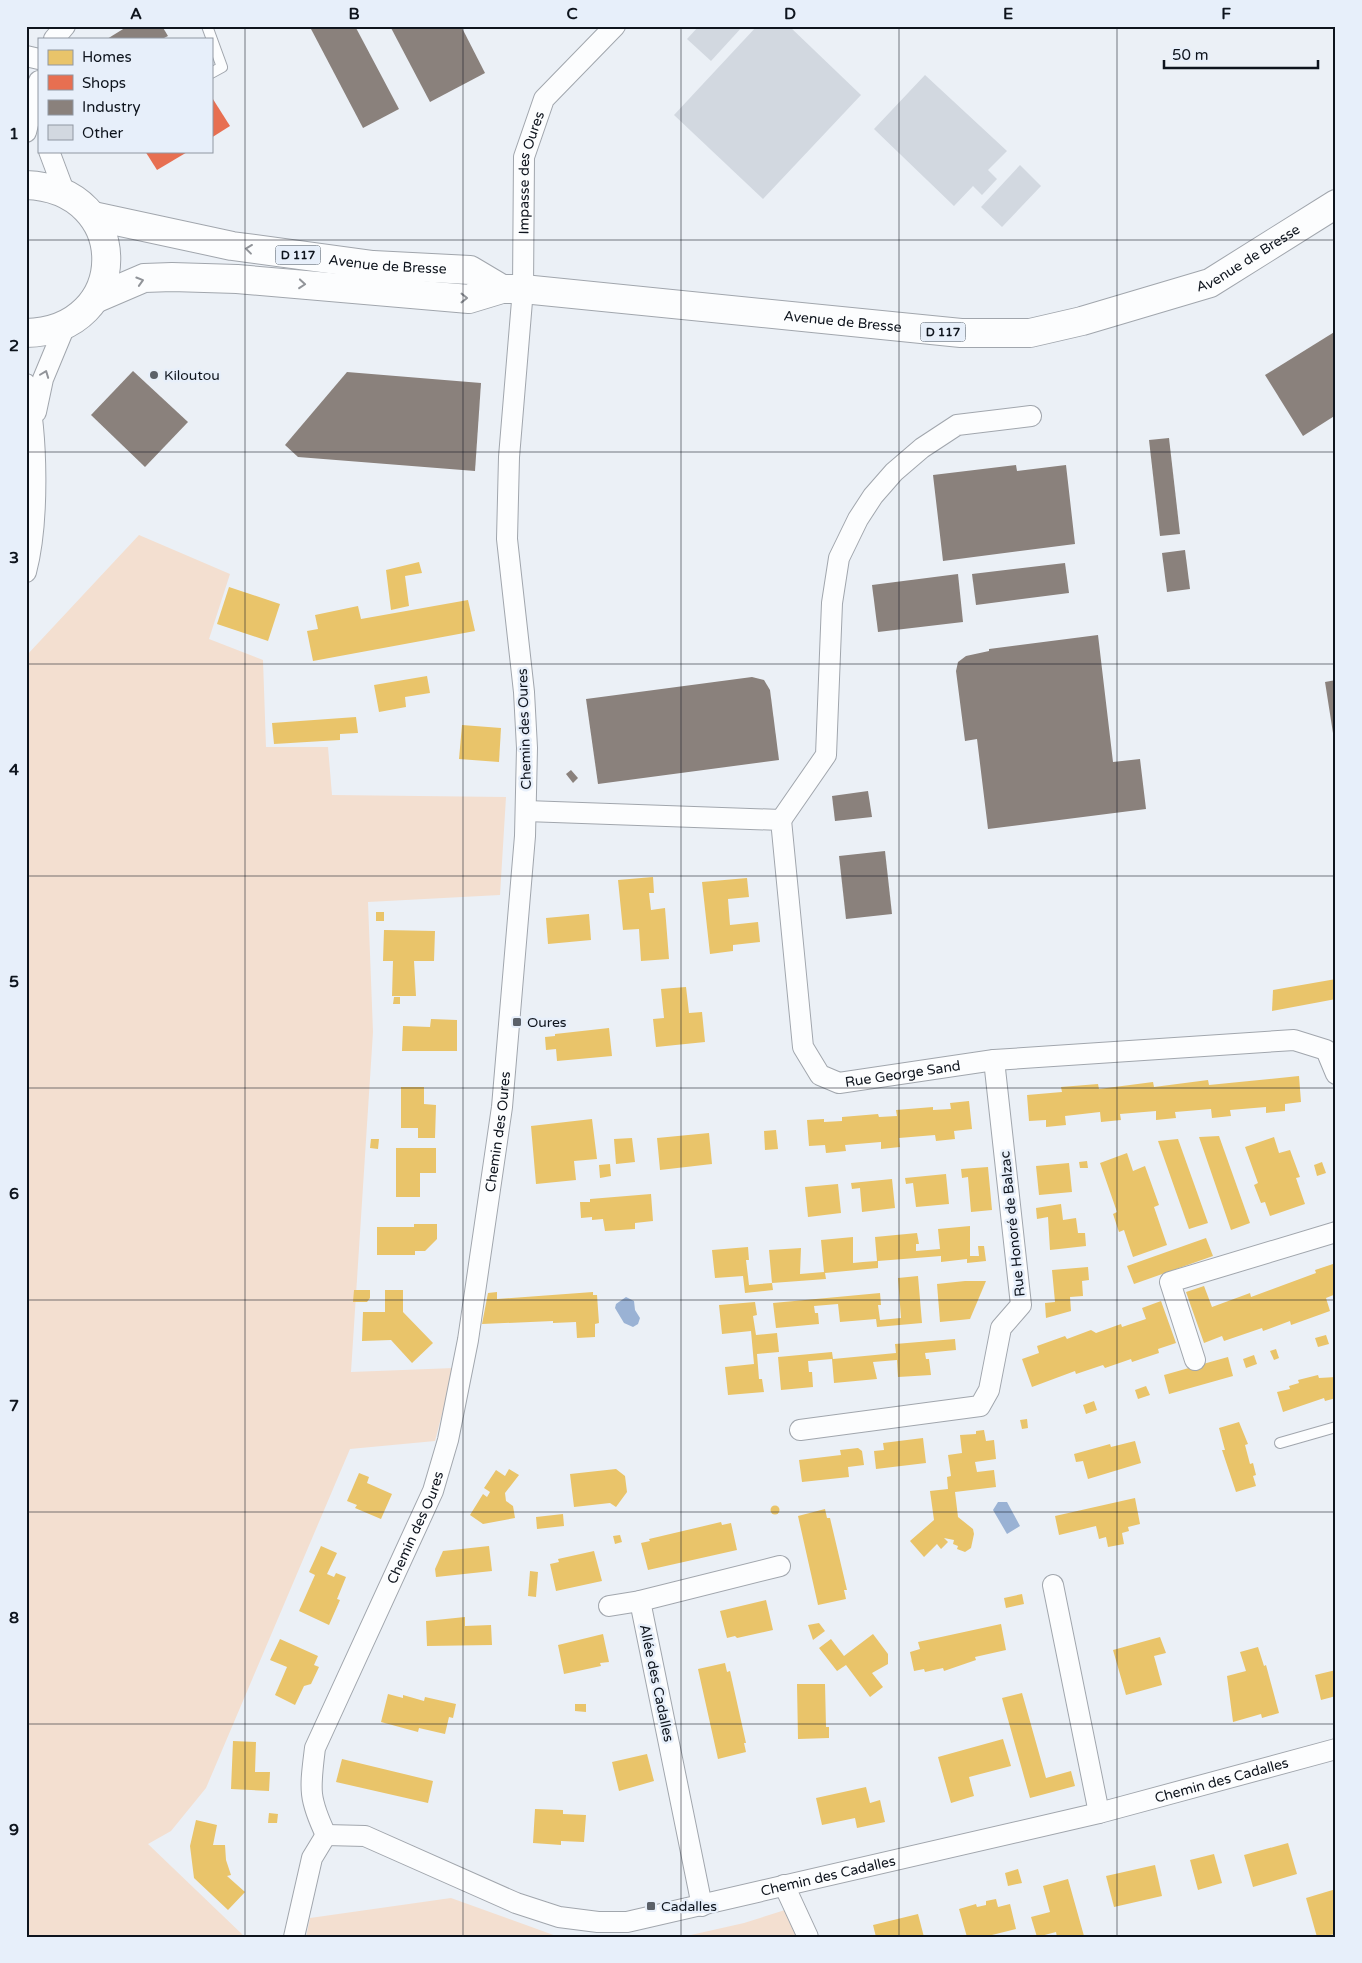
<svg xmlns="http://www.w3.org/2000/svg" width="1362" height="1963" font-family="'Varela Round',sans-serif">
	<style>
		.green { fill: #f3dfd0 }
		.water { fill: #9ab2d4 }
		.homes { fill: #e9c46a }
		.shops { fill: #e76f51 }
		.industry { fill: #8a817c }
		.building { fill: #d2d8e0 }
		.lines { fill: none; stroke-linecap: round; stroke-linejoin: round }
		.lane-casing { stroke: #a1a6ad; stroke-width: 12 }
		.street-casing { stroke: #a1a6ad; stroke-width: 22 }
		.primary-casing { stroke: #a1a6ad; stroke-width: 30 }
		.lane { stroke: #fcfdfe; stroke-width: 10 }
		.street { stroke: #fcfdfe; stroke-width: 20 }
		.primary { stroke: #fcfdfe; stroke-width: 28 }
		.oneway { stroke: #919499 }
		.grid { fill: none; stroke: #0e141d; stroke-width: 1; stroke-opacity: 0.55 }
		.poi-dot { fill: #5b6169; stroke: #e7effa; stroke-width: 2 }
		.labels { text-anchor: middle; stroke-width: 5; stroke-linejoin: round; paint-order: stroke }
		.shield { fill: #e7effa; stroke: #4f565f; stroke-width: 1 }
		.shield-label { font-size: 12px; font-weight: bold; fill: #0e141d }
		.street-label { font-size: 14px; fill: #0e141d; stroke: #e7effa }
		.poi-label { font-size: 14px; fill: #0e141d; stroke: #e7effa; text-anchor: start }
		.neatline { fill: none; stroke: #0e141d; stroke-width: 2 }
		.grid-label { font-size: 16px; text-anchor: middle; font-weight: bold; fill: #0e141d }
	</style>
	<rect width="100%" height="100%" fill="#ebf0f6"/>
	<g class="green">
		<path d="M139 535 230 574 209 639 263 660 266 747H328L332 795 506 797 500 895 368 902 373 1032 351 1372 454 1368 435 1441 350 1449 206 1788 171 1831 148 1844 245 1937H26V656Z"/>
		<path d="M451 1898 559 1937H306L310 1918Z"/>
		<path d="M785 1910 797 1937H682L744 1923Z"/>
	</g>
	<g class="water">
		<path d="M626 1297 634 1301 635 1310 640 1318 638 1324 633 1327 624 1323 615 1308 616 1304Z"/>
		<path d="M998 1502H1007L1020 1526 1007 1534 993 1510Z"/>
	</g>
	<g class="homes">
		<path d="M419 562 422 573 405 576 409 606 391 610 386 570Z"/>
		<path d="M229 587 280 604 268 641 217 624Z"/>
		<path d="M468 600 475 631 313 661 307 631 318 629 315 615 358 606 361 619Z"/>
		<path d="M427 676 430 693 405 697 406 707 379 712 374 685Z"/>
		<path d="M356 717 358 733 340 734V740L274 744 272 723Z"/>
		<path d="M462 725 501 728 499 762 459 759Z"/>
		<path d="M653 877 654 893H649L651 910 665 908 669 959 641 961 639 929 623 930 618 880Z"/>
		<path d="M747 878 749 897 728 899 730 925 758 922 760 942 733 945V951L710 954 702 882Z"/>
		<rect x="376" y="912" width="8" height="9"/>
		<path d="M589 914 591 940 548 944 546 918Z"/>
		<path d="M384 930 435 931 434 961H414L416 996H392L393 961H383Z"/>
		<path d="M1336 979V999L1272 1011 1273 990Z"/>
		<path d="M686 987 689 1013 702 1012 705 1042 656 1047 653 1019 664 1018 661 989Z"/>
		<path d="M394 997H400V1004H393Z"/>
		<path d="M431 1019 457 1020V1051H402L403 1026 430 1027Z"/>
		<path d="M609 1028 612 1056 557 1061 556 1049 546 1050 545 1037 555 1036V1034Z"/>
		<path d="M1299 1076 1301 1102 1285 1104V1111L1266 1113V1107L1230 1110 1231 1116 1212 1118 1211 1109 1175 1112 1176 1118 1156 1120V1111L1120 1114 1121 1120 1101 1122 1100 1112 1065 1116 1066 1125 1046 1127V1120L1029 1121 1027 1095 1062 1092 1061 1087 1098 1084 1099 1089 1153 1082 1154 1087 1208 1080 1209 1085Z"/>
		<path d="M401 1087H424V1104L436 1105 435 1138H418V1128H401Z"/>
		<path d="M969 1101 972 1129 954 1131 955 1139 936 1141 935 1135 899 1138 900 1147 881 1149V1142L845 1145 846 1151 826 1153 825 1145 809 1146 807 1120 824 1119V1122L842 1121V1117L878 1114 879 1117 897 1116 896 1110 933 1107V1110L951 1109 950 1103Z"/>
		<path d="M592 1119 597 1159 574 1161 576 1180 536 1184 531 1126Z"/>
		<path d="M776 1130 778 1149 765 1150 764 1131Z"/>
		<path d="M709 1133 712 1164 660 1170 657 1138Z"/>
		<path d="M1219 1136 1250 1223 1231 1230 1199 1137Z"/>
		<path d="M1274 1137 1279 1153 1290 1150 1300 1177 1296 1178 1305 1204 1270 1216 1265 1202 1261 1203 1254 1185 1258 1183 1245 1147Z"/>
		<path d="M632 1138 635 1162 616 1164 614 1139Z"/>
		<path d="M371 1139H379L378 1149 370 1148Z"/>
		<path d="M1178 1139 1208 1223 1189 1229 1158 1141Z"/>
		<path d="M396 1148H436V1173H420V1197H396Z"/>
		<path d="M1127 1153 1133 1171 1145 1166 1159 1205 1154 1207 1167 1245 1133 1257 1124 1230 1119 1232 1113 1214 1117 1212 1100 1163Z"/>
		<path d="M1087 1161 1088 1168H1080L1079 1162Z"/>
		<path d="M1322 1162 1326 1173 1317 1176 1314 1165Z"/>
		<path d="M1069 1163 1072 1192 1039 1195 1036 1166Z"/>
		<path d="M610 1164 611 1176 600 1178 599 1165Z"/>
		<path d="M988 1167 992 1210 971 1212 968 1177 962 1178 961 1169Z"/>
		<path d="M946 1174 949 1204 916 1207 913 1183 906 1184 905 1178Z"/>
		<path d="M892 1179 895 1208 862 1212 860 1188 852 1189 851 1183Z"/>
		<path d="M838 1184 841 1213 808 1217 805 1187Z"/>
		<path d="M651 1194 653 1221 635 1223V1229L605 1231 603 1219 592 1220V1217L581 1218 580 1202H590V1199Z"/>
		<path d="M1061 1204 1063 1220 1076 1218 1078 1233H1085L1086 1246 1050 1250 1048 1217 1037 1219 1036 1208Z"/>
		<path d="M414 1224H437V1239L425 1251H415V1255H377V1227H414Z"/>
		<path d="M970 1226V1256H979L978 1246H984L986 1261 967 1263V1259L941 1262V1256L878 1261V1268L825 1273 826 1279 772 1283 773 1290 745 1293 743 1276 715 1278 712 1250 748 1247 749 1260H746L749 1285 760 1284 772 1283 769 1250 801 1248 800 1274 824 1272 821 1240 853 1237V1263L863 1262 877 1261 875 1237 917 1233 919 1244H916V1251L940 1249 938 1229Z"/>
		<path d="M1206 1238 1213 1256 1134 1284 1127 1266Z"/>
		<path d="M1333 1264 1336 1272V1294L1326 1298 1330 1311 1291 1325 1290 1321 1263 1331 1262 1328 1224 1341 1222 1336 1204 1343 1186 1292 1204 1286 1212 1307 1250 1293 1251 1297 1316 1273 1315 1270Z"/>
		<path d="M1088 1267 1089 1280 1082 1281 1083 1296 1070 1297 1071 1311 1046 1318 1045 1303 1055 1302 1052 1270Z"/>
		<path d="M918 1276 922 1323 877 1327 876 1319 840 1322 838 1304 814 1306 815 1313H818L819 1324 776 1328 773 1303 880 1293 881 1305H878L880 1320 901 1318 898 1278Z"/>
		<path d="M965 1281H986L970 1319 940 1322 937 1284Z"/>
		<path d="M354 1290H370V1298L367 1302H353Z"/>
		<path d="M385 1290H403V1312L433 1343 412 1363 391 1340 362 1341 363 1312H385Z"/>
		<path d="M497 1292V1299L593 1292V1295H597L599 1323 595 1324V1337L577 1338 576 1322 553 1323V1321L482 1324 488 1293Z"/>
		<path d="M1161 1301 1176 1343 1158 1349 1159 1353 1132 1362 1131 1359 1105 1368 1103 1365 1076 1374 1075 1371 1032 1387 1022 1359 1039 1353 1037 1346 1065 1336 1067 1339 1091 1330 1096 1333 1121 1324 1122 1327 1146 1319 1142 1308Z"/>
		<path d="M755 1302 757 1315 753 1316 756 1335 777 1333 779 1352 757 1354 759 1379H762L764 1392 728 1395 725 1367 754 1364 751 1331 722 1334 719 1305Z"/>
		<path d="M1326 1335 1329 1344 1318 1347 1315 1338Z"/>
		<path d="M955 1339 956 1350 925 1353 926 1359H929L931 1375 898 1377 897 1360 873 1362 877 1379 834 1383 832 1359 808 1361 809 1372H812L813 1387 781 1390 778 1357 832 1352 833 1359 896 1353 895 1344Z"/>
		<path d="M1276 1349 1279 1358 1274 1360 1270 1351Z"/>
		<path d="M1254 1355 1257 1364 1246 1368 1243 1359Z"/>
		<path d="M1228 1357 1233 1376 1169 1394 1164 1375Z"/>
		<path d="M1318 1375 1319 1378 1336 1377V1398L1325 1401 1324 1398 1283 1412 1277 1392 1290 1389 1289 1386 1299 1383 1298 1380Z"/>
		<path d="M1146 1386 1150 1395 1138 1399 1135 1390Z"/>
		<path d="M1094 1401 1097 1410 1086 1414 1083 1405Z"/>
		<path d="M1027 1419 1028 1428 1022 1429 1020 1420Z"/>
		<path d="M1239 1422 1248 1444 1245 1445 1250 1464 1253 1463 1256 1475 1253 1476 1256 1486 1236 1492 1222 1450H1225L1219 1428Z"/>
		<path d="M984 1430 986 1441 994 1440 996 1459 975 1462 977 1472 994 1470 996 1487 955 1492 958 1517 973 1529 974 1534 971 1548 965 1552 957 1549 958 1546 953 1544 954 1540 944 1538 948 1542 941 1549 937 1544 924 1557 910 1541 934 1520 930 1491 948 1489 947 1477 951 1476 948 1455 962 1453 960 1435 976 1434V1431Z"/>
		<path d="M923 1438 926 1463 876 1469 874 1451 884 1450 883 1443Z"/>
		<path d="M1135 1441 1141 1463 1088 1479 1083 1461 1076 1462 1074 1454 1110 1444 1111 1447Z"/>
		<path d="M858 1448 862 1451 864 1465 848 1467 849 1477 802 1482 799 1460 841 1455 840 1450Z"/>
		<path d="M509 1469 519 1475 505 1493 506 1501 513 1506 515 1518 483 1524 470 1515 483 1494 487 1497 490 1492 484 1488 496 1470 505 1476Z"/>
		<path d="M616 1469 625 1476 627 1492 616 1507 610 1503 574 1507 570 1474Z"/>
		<path d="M359 1473 369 1477 367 1483 392 1494 381 1519 355 1508 357 1505 347 1501Z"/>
		<path d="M1135 1498 1140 1524 1128 1527 1129 1531 1122 1533 1124 1544 1108 1547 1106 1537 1099 1539 1096 1526 1059 1535 1055 1516Z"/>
		<circle cx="775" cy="1510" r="4.5"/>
		<path d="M825 1509 827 1518H830L847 1590H844L846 1599 818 1605 798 1516Z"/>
		<path d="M563 1514 564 1526 537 1529 536 1517Z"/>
		<path d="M721 1522 722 1525 731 1523 737 1550 648 1570 641 1543 650 1541 649 1539Z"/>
		<path d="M620 1535 622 1542 615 1544 613 1536Z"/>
		<path d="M321 1546 337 1553 327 1574 334 1577 336 1573 346 1577 337 1599 340 1600 329 1625 299 1611 315 1575 309 1572Z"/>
		<path d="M489 1546 492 1571 436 1577 435 1569 443 1551Z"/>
		<path d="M594 1551 602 1581 556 1591 550 1564 559 1562 558 1559Z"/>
		<path d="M530 1571 538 1572 536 1597 528 1596Z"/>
		<path d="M1022 1594 1024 1604 1006 1608 1004 1598Z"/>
		<path d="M766 1600 773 1630 737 1638 735 1636 727 1638 720 1611Z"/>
		<path d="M465 1617V1626L491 1625 492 1645 427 1646 426 1621Z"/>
		<path d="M819 1623 825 1631 813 1640 808 1625Z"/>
		<path d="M1001 1624 1006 1650 975 1657 976 1660 944 1671 943 1668 925 1672 924 1669 914 1671 910 1652 920 1649 918 1642Z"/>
		<path d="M603 1634 609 1662 600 1663 601 1666 564 1674 558 1645Z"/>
		<path d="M873 1634 888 1654V1664L872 1673 883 1687 870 1697 846 1665 837 1671 819 1648 831 1639 844 1656Z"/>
		<path d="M1160 1637 1166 1653 1154 1656 1162 1685 1126 1695 1113 1650Z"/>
		<path d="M280 1639 318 1656 314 1665 319 1667 311 1684 304 1686 295 1705 275 1695 287 1667 270 1660Z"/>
		<path d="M1258 1647 1264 1666 1266 1665 1279 1713 1262 1718 1261 1714 1233 1722 1227 1676 1246 1671 1240 1652Z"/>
		<path d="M725 1663 727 1672 730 1671 746 1743H744L746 1752 718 1759 698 1669Z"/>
		<path d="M1336 1670V1696L1321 1700 1315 1675Z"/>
		<path d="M797 1684H825L826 1727H829V1738L798 1739Z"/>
		<path d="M1022 1693 1046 1778 1071 1771 1075 1786 1030 1798 1002 1698Z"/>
		<path d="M388 1694 403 1698V1695L424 1701 425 1697 456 1704 453 1718 449 1717 445 1734 419 1728 418 1732 381 1722Z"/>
		<path d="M575 1704H586V1712L575 1711Z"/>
		<path d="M1003 1739 1011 1766 969 1777 974 1796 951 1803 938 1757Z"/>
		<path d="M233 1741 256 1742 255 1772H270L269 1791 231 1789Z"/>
		<path d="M647 1754 654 1781 619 1791 612 1762Z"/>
		<path d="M342 1759 433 1781 428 1803 336 1782Z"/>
		<path d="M866 1787 870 1803 880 1800 885 1822 857 1828 855 1818 822 1825 816 1798Z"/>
		<path d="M535 1809 563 1810V1814L586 1815 584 1842 561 1841V1845L533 1843Z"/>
		<path d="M269 1813 278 1814 277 1823H268Z"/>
		<path d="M196 1820 217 1825 213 1845H225L226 1860 231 1875 227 1876 245 1892 228 1910 194 1878 190 1846Z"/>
		<path d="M1288 1843 1297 1874 1253 1887 1244 1855Z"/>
		<path d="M1214 1854 1222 1883 1198 1890 1190 1860Z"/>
		<path d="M1155 1865 1162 1896 1114 1907 1106 1876Z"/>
		<path d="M1018 1869 1022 1883 1008 1886 1005 1873Z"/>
		<path d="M1068 1879 1084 1936 1057 1937 1056 1932 1037 1937 1031 1917 1050 1912 1043 1886Z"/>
		<path d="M1336 1889V1934L1317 1937 1306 1898Z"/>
		<path d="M996 1899 998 1907 1010 1904 1016 1929 984 1937H967L959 1909 976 1904 977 1907 986 1905V1901Z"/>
		<path d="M918 1914 924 1937H876L873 1925Z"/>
	</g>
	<g class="shops">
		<path d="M211 96 230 126 211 138Z"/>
		<path d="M145 151H189L157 170Z"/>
	</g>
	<g class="industry">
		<path d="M128 26H162L168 36 162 39H107Z"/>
		<path d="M317 26H355L399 109 363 128 311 29Z"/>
		<path d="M390 26H461L485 73 430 102Z"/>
		<path d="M1336 331V415L1303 436 1265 375Z"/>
		<path d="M133 371 188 422 145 467 91 415Z"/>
		<path d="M347 372 481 383 475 471 298 457 285 445Z"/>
		<path d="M1169 438 1180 534 1160 536 1149 440Z"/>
		<path d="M1016 465 1017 471 1066 465 1075 544 943 561 933 475Z"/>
		<path d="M1185 550 1190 589 1167 592 1162 553Z"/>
		<path d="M1065 563 1069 593 976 605 972 574Z"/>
		<path d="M958 574 963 622 878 632 872 585Z"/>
		<path d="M1098 635 1113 762 1140 759 1146 809 988 829 977 739 965 741 956 671 958 662 966 656 989 651V649Z"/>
		<path d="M752 677 764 680 770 690 779 760 598 784 586 699Z"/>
		<path d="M1336 680V746H1335L1325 682Z"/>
		<path d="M571 770 578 778 573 783 566 774Z"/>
		<path d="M868 791 872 817 835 821 832 796Z"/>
		<path d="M885 851 892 914 846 919 839 856Z"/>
	</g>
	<g class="building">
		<path d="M699 26H743L711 61 687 39Z"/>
		<path d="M757 26H789L861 95 763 199 674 115Z"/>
		<path d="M925 75 1007 151 988 170 997 179 982 195 973 186 954 206 874 129Z"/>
		<path d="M1020 165 1041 186 1002 227 981 207Z"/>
	</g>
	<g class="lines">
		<defs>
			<g id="lane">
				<path d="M207 26 222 67 211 73"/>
				<path d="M1280 1443 1336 1427"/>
			</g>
			<g id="street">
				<path d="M54 39 65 26"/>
				<path d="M26 56 39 59"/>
				<path d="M26 132 39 81"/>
				<path d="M49 151 64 191"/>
				<path d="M26 384C38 434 39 523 26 572"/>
				<path d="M36 412 43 379 65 326"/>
				<path id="s1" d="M526 811 781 820 803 1047 820 1075 839 1083 994 1060 1294 1040 1326 1050 1336 1074"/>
				<path d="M781 820 826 755 832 603 839 558 858 519 873 496 894 472 922 448 957 425 1031 416"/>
				<path d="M1195 1360 1170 1282 1336 1232"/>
				<path d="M800 1430 980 1406 989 1390 1001 1328 1021 1305 994 1060"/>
				<path d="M1053 1585 1099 1813"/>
				<path d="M609 1606 640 1601"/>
				<path id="s2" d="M326 1835C308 1797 310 1789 315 1748L433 1491 448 1440 468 1340 502 1107 525 836 527 748 524 692 507 539 509 457 523 289 524 157 544 99 615 26"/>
				<path id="s3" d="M326 1835 365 1836 516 1903 559 1917 598 1922H627L1099 1813 1336 1749"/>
				<path d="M784 1885 808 1937"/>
				<path d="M702 1906 640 1601 780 1566"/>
				<path d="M294 1937 312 1858 326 1835"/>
			</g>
			<g id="primary">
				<path d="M26 185C134 189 132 331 26 333"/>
				<path id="s4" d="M93 216 232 246 373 265 470 270 502 289"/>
				<path id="s5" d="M95 299 144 278 172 277 237 279 469 299 502 289H523L961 333H1030L1082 321 1210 283 1336 204"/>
			</g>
		</defs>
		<use href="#lane" class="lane-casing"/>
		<use href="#street" class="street-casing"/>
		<use href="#primary" class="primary-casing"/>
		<use href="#lane" class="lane"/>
		<use href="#street" class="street"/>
		<use href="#primary" class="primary"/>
	</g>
	<defs><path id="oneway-chevron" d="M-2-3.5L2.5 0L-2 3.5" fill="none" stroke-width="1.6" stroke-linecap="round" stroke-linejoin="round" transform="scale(1.25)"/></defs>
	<g class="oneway">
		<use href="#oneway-chevron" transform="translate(249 249) rotate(-173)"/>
		<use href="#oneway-chevron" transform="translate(140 281) rotate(-17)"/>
		<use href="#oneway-chevron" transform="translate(302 284) rotate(5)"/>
		<use href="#oneway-chevron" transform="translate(464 298)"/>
		<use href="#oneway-chevron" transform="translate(45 374) rotate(-69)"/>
	</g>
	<path class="grid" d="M245 26V1937M463 26V1937M681 26V1937M899 26V1937M1117 26V1937M26 240H1336M26 452H1336M26 664H1336M26 876H1336M26 1088H1336M26 1300H1336M26 1512H1336M26 1724H1336"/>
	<g class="poi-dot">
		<circle cx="154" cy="375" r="5"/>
		<rect x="512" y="1017" width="10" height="10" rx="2.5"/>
		<rect x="646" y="1901" width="10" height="10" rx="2.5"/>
	</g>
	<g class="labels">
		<g class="shield">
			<rect x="275.5" y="245.5" width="45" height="19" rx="4"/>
			<rect x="920.5" y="322.5" width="45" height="19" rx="4"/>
		</g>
		<g class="shield-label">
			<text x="298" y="259">D 117</text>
			<text x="943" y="336">D 117</text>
		</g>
		<g class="street-label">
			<text dy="5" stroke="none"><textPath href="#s2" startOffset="1701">Impasse des Oures</textPath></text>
			<text dy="5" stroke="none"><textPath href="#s5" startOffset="1176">Avenue de Bresse</textPath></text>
			<text dy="5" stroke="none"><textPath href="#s4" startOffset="299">Avenue de Bresse</textPath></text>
			<text dy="5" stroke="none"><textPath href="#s5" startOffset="756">Avenue de Bresse</textPath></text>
			<text transform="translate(524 729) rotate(-92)" y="5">Chemin des Oures</text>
			<text dy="5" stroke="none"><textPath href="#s1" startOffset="601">Rue George Sand</textPath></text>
			<text dy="5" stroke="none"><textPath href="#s2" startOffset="738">Chemin des Oures</textPath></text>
			<text transform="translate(1012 1224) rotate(-96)" y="5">Rue Honoré de Balzac</text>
			<text dy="5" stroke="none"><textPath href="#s2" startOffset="332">Chemin des Oures</textPath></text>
			<text transform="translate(657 1683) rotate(78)" y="5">Allée des Cadalles</text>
			<text dy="5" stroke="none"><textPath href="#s3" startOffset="929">Chemin des Cadalles</textPath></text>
			<text dy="5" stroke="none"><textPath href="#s3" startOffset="524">Chemin des Cadalles</textPath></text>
		</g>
		<g class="poi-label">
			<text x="164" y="380">Kiloutou</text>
			<text x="527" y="1027">Oures</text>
			<text x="661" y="1911">Cadalles</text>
		</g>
	</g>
	<rect width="1362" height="1963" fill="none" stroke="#e7effa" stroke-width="55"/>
	<rect x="38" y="38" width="175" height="115" fill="#e7effa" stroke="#9097a2"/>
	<rect x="48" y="50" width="25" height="15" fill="#e9c46a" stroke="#9097a2"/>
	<text x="82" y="62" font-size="15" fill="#0e141d">Homes</text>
	<rect x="48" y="75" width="25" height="15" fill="#e76f51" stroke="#9097a2"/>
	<text x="82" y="88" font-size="15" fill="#0e141d">Shops</text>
	<rect x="48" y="100" width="25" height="15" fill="#8a817c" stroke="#9097a2"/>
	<text x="82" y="112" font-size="15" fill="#0e141d">Industry</text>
	<rect x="48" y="125" width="25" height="15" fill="#d2d8e0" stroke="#9097a2"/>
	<text x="82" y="138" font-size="15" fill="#0e141d">Other</text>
	<path d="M1164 60v8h154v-8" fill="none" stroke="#0e141d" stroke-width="2.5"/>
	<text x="1172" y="60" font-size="15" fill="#0e141d" stroke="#e7effa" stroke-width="4" paint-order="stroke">50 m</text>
	<rect x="28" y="28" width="1306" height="1908" class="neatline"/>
	<g class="grid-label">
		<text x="136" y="19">A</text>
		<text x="354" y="19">B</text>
		<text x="572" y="19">C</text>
		<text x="790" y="19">D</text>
		<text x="1008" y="19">E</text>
		<text x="1226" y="19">F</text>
		<text x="14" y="139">1</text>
		<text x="14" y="351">2</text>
		<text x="14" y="563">3</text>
		<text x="14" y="775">4</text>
		<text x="14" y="987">5</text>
		<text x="14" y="1199">6</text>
		<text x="14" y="1411">7</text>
		<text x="14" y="1623">8</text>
		<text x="14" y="1835">9</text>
	</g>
</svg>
